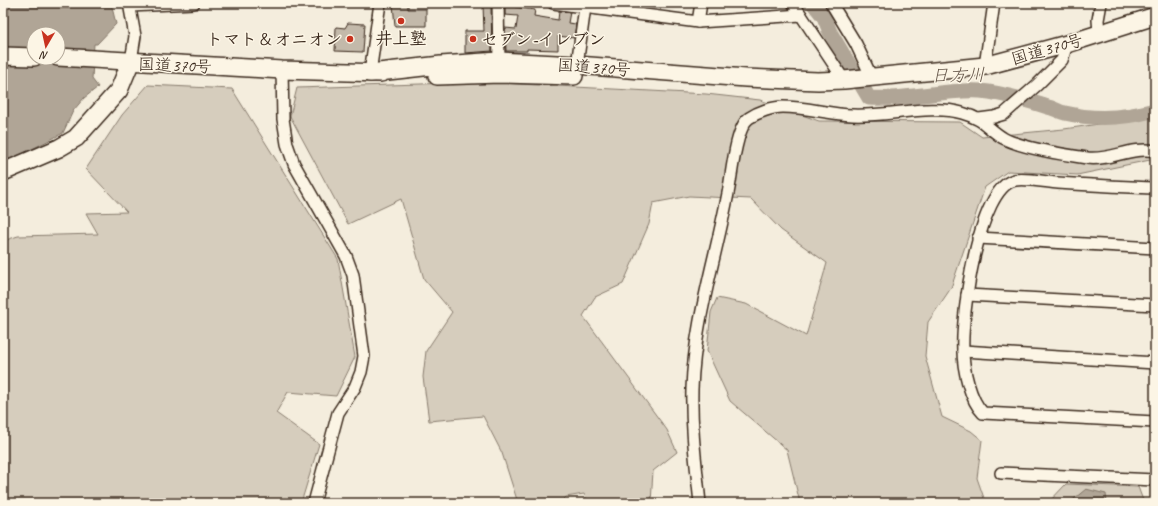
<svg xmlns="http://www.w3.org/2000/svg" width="1158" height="506" font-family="Caveat,'Klee One',sans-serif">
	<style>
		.green { fill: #d6cdbd; stroke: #887c6e }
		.water { fill: #b0a596; stroke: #817466; fill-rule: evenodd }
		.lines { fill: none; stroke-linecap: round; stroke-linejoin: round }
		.river { stroke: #b0a596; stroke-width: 15 }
		.building { fill: #c3b9aa; stroke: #3b2a1e }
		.minor-casing { stroke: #3b2a1e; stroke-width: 14 }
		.highway-casing { stroke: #3b2a1e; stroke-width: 20 }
		.minor { stroke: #fcf5e5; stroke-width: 11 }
		.highway { stroke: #fcf5e5; stroke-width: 17 }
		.poi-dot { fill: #c8321e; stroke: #fcf5e5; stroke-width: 1.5 }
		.labels { text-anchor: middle; stroke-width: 3; stroke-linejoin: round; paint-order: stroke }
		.poi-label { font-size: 17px; font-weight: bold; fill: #3b2a1e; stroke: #fcf5e5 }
		.street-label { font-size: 17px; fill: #3b2a1e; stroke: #fcf5e5 }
		.water-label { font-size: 18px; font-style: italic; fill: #645548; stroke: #fcf5e5 }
	</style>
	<rect width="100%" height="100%" fill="#f4eddd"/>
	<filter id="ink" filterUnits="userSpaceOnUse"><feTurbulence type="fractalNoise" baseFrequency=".025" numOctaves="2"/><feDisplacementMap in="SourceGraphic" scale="8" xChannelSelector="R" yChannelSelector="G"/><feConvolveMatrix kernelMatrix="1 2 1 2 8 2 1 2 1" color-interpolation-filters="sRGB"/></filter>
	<g filter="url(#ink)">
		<g class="green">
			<path d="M482 82 706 94 760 100 819 121 960 122 982 137 1064 129 1155 116V159L1077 175 1008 171 985 187 951 288 928 322 925 356 942 417 971 431 982 440 977 478 985 501 1017 503H800L787 450 730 401 707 351 711 312 717 298 746 304 806 336 827 263 781 230 751 199 689 196 653 203 649 224 623 284 595 297 583 316 667 430 677 452 653 471 651 503H589L584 494 566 497 560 503H518L502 453 483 416 429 421 423 377 426 351 452 312 424 279 401 199 348 224 290 116 297 88Z"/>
			<path d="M148 85 232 89 338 259 355 357 336 396 288 392 276 413 319 444 301 503H3V241L18 236 98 234 86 213 127 212 86 169 122 115Z"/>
			<path d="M1066 484 1138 487 1144 503H1107L1105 494 1068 503H1048Z"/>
		</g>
		<g class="water">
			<path d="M8 3H111L116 24 97 44H94L92 79 98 87 84 98 73 111 63 133 5 163 3 161V13ZM34 34H58V58H34Z"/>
			<path d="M1086 489 1106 494 1107 503H1069Z"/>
		</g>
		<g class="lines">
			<path class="river" d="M813 3 824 17 830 32 869 98C905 101 942 89 980 91 1003 93 1026 100 1048 107 1054 108 1059 112 1065 113 1094 120 1126 118 1155 110"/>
		</g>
		<g class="building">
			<path d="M505 3H516L515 7 535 10 534 16 558 20 559 11 570 12 568 23 576 24 574 38 558 36V50L527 49V51H506L505 28 516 29 518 16 505 15Z"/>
			<path d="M393 4H408V9H426V26H395Z"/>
			<path d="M483 5H491L492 51 465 53V31H484Z"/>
			<path d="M348 23 365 24 363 52 335 51 336 27 345 28Z"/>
		</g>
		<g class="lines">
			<defs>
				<g id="minor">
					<path d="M129 3 135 36 131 61"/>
					<path d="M498 3 499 61"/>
					<path d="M553 3 698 22 801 15"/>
					<path d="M793 3 844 80"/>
					<path d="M831 3 856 44 872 78"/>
					<path d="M130 6 194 3"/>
					<path d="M698 22 701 3"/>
					<path d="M1099 33 1098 20 1101 3"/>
					<path d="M577 65 585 7"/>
					<path d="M985 66 994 3"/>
					<path d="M282 70 283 119 287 144 294 164 346 256 353 275 364 356 361 372 355 387 338 413 314 503"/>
					<path d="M370 73 380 3"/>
					<path d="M979 119 994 117 1004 114 1037 85 1062 60 1067 44"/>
					<path d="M1155 188C1123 187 1090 185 1058 183 1046 182 1026 178 1015 180 978 187 961 318 963 350 963 369 970 400 983 413L1155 422"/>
					<path d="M978 238 1155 248"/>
					<path d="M967 295 1155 305"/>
					<path d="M963 351 1155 363"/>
					<path d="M1001 473 1155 480"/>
					<path d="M700 503C696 465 691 428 692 389 694 322 717 254 729 188 732 172 736 127 749 118 758 112 772 107 783 107 806 107 829 114 852 115 886 117 931 104 962 113 984 119 987 128 1003 138 1021 148 1066 155 1087 158 1110 161 1132 146 1155 151"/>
				</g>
				<g id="highway">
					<path d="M3 56 34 57"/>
					<path d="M58 57 282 70 381 73"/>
					<path d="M370 73 441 65 499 61 577 65 746 78 818 81 844 80 985 66 1067 44 1155 16"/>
					<path d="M437 76 500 74 574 76"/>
					<path d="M3 172 59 148 76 138 119 90 131 61"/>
				</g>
			</defs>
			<use href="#minor" class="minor-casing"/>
			<use href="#highway" class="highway-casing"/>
			<use href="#minor" class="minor"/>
			<use href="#highway" class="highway"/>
		</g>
	</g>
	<g class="poi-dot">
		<circle cx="401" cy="21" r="4"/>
		<circle cx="350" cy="39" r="4"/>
		<circle cx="473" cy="39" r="4"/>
	</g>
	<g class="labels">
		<g class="poi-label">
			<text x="401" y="44">井上塾</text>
			<text x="342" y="45" text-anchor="end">トマト＆オニオン</text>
			<text x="481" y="45" text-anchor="start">セブン-イレブン</text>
		</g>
		<g class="street-label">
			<text transform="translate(1047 49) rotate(-16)" y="6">国道370号</text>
			<text transform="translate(175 65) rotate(2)" y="6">国道370号</text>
			<text transform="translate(594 67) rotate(4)" y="6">国道370号</text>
		</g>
		<g class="water-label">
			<text transform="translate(958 75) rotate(-1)" y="6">日方川</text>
		</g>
	</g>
	<rect width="1158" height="506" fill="none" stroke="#fcf5e5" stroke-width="16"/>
	<rect x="8" y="8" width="1142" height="490" fill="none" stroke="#3b2a1e" stroke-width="1.5" filter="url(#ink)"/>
	<g transform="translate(46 46) rotate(189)"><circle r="19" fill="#fcf5e5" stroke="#afa495"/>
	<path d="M0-3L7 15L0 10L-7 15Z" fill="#c8321e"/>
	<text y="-6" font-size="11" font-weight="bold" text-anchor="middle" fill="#3b2a1e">N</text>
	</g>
</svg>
